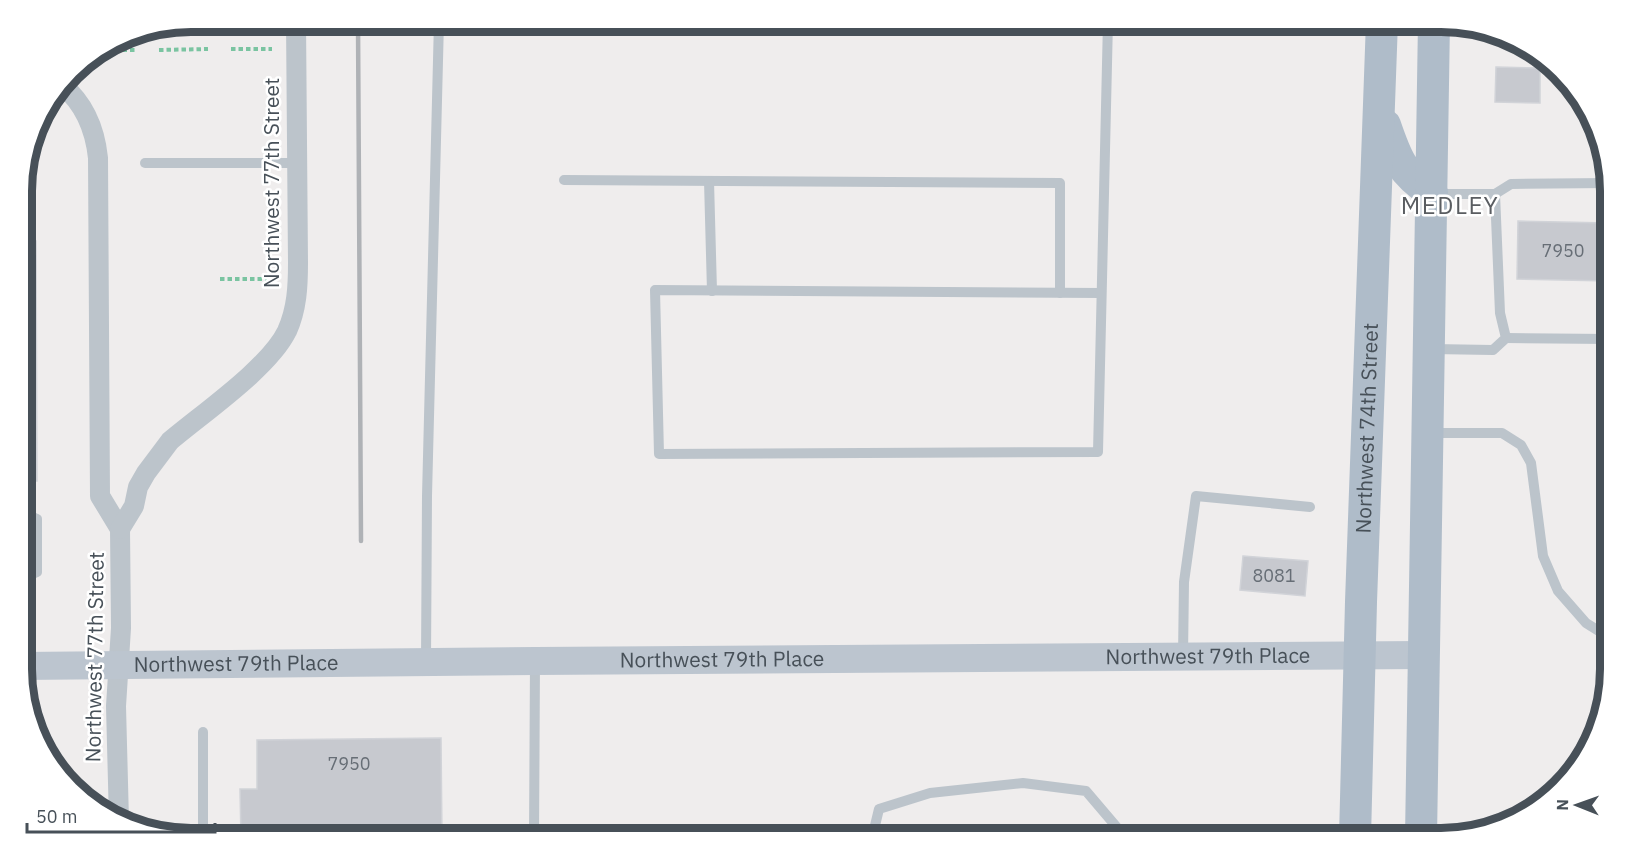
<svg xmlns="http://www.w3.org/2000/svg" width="1631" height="859" font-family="'IBM Plex Sans',sans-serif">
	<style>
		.building { fill: #c7c9cf; stroke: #d1d3d8; stroke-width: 1.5 }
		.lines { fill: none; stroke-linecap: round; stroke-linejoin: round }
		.path { stroke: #7ac4a1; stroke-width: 4; stroke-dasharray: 4.5 3; stroke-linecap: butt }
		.lane { stroke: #bcc4cb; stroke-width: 10 }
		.street { stroke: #bcc4cb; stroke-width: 20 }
		.secondary { stroke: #bcc5cf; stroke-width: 28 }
		.primary { stroke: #afbcc9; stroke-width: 32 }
		.rail { stroke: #afb2b6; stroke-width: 4.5 }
		.labels { text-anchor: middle; stroke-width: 5; stroke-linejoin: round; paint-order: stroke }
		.number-label { font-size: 18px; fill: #676e76 }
		.street-label { font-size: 21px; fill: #475058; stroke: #fff }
		.quarter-label { font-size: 24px; letter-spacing: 1.5px; fill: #5a5d61; stroke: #fff }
		.rim { fill: none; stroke: #475058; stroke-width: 8 }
	</style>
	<rect width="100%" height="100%" fill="#efeded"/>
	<g class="building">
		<path d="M1496 67 1540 68V103L1495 102Z"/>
		<path d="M1518 221 1609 223V281L1517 279Z"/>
		<path d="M36 241 37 481H22V242Z"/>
		<path d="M1243 556 1308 561 1305 596 1240 590Z"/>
		<path d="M441 738 442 838H241L240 789H257V740Z"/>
	</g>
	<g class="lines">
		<g class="path">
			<path d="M231 49H272"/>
			<path d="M100 50H136"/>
			<path d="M159 50 208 49"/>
			<path d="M220 279H274"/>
		</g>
		<g class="lane">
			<path d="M145 163H296"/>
			<path d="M564 180 1060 183V293"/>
			<path d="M709 181 712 291"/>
			<path d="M1495 194 1511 184 1609 183"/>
			<path d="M1101 293 655 290 659 454 1098 452 1108 21"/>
			<path d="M1506 338 1609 339"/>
			<path d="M1432 349 1493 350 1506 338 1500 313 1495 194H1436"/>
			<path d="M1431 433H1502L1521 445 1531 463 1543 556 1558 591 1586 623 1610 638"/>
			<path d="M22 512 37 519V572L22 579"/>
			<path d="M1183 656 1184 582 1196 496 1310 507"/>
			<path d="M426 662 427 496 439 21"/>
			<path d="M203 732V838"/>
			<path d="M534 838 535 661"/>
			<path d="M872 838 879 809 930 793 1023 783 1086 791 1126 838"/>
		</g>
		<g class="street">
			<path d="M62 85C85 104 95 129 98 158L100 496 120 529 121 628 116 706 119 821"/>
			<path d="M120 529 134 506 138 487 146 473 170 441C203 413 269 368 287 331 297 309 298 286 298 263L296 21"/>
		</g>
		<path class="secondary" id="s1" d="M22 666 535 661 1423 655"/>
		<g class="primary">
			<path d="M1385 125C1397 160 1401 172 1432 193"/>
			<path id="s2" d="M1355 838 1361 602 1382 21"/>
			<path d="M1421 838 1434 21"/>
		</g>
		<path class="rail" d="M358 21 361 541"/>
	</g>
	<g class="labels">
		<g class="number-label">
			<text x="1563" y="257">7950</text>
			<text x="1274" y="582">8081</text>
			<text x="349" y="770">7950</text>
		</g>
		<g class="street-label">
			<text transform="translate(272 183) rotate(-90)" y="7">Northwest 77th Street</text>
			<text dy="7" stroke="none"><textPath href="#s2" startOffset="410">Northwest 74th Street</textPath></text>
			<text transform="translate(95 657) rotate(-89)" y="7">Northwest 77th Street</text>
			<text dy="7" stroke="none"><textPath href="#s1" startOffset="1186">Northwest 79th Place</textPath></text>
			<text dy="7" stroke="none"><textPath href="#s1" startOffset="700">Northwest 79th Place</textPath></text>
			<text dy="7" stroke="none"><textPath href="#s1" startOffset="214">Northwest 79th Place</textPath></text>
		</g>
		<g class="quarter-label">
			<text x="1450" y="214">MEDLEY</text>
		</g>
	</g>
	<path d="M0 0H1631V859H0ZM191 32H1441A159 159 0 0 1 1600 191V669A159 159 0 0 1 1441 828H191A159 159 0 0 1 32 669V191A159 159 0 0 1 191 32Z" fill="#fff" fill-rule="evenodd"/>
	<path class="rim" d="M191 32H1441A159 159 0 0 1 1600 191V669A159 159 0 0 1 1441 828H191A159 159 0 0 1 32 669V191A159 159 0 0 1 191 32Z"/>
	<g transform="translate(1577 805) rotate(271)" stroke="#ffffff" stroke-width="4.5" paint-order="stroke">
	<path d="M0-4.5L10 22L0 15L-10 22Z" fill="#475058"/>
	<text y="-9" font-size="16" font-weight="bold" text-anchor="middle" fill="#475058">N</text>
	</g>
	<path d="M27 823v9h188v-9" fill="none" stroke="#475058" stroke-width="3"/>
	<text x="36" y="823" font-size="18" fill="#475058" stroke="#ffffff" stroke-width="4.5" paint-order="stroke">50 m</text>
</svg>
